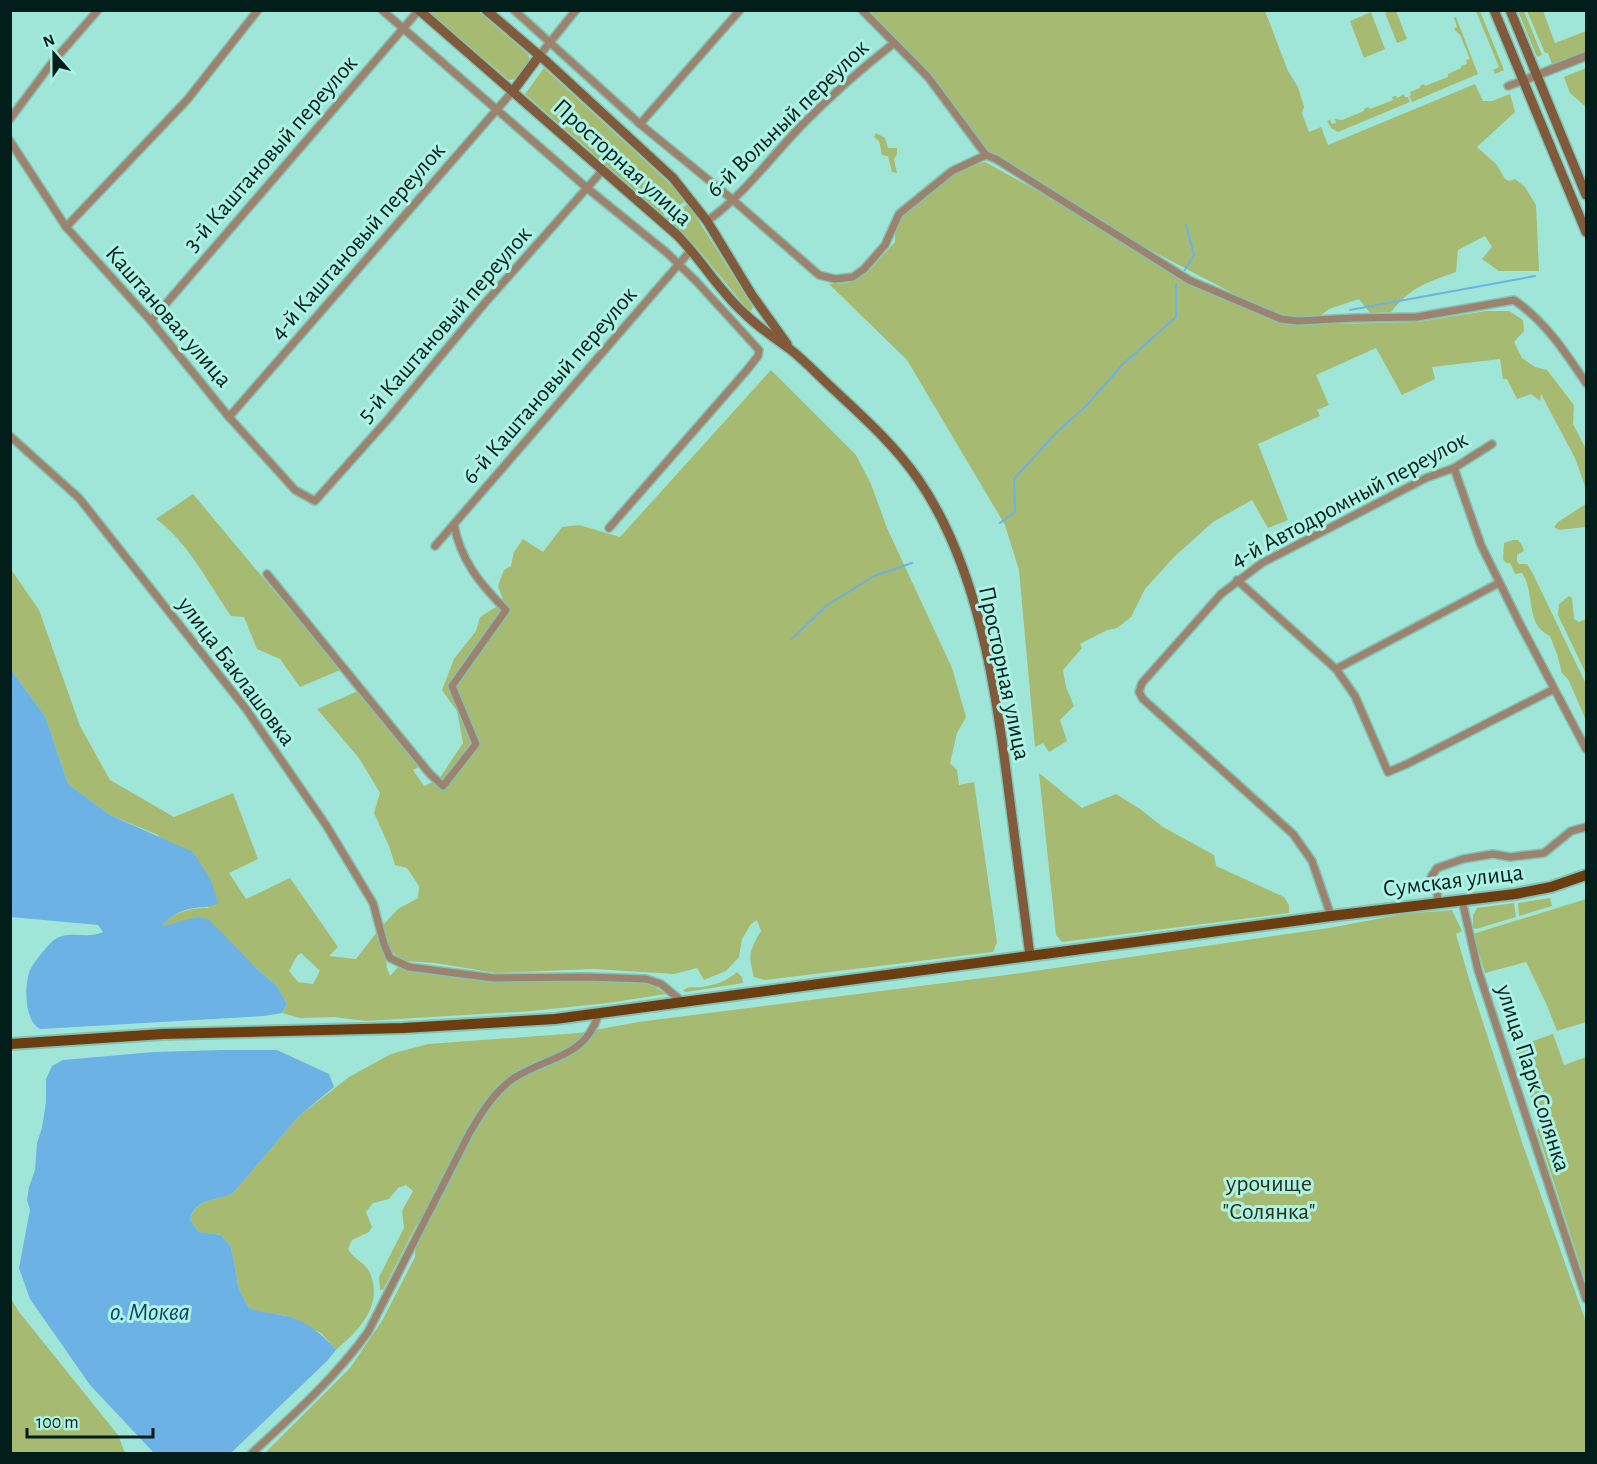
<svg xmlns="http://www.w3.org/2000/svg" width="1597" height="1464" font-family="'Alegreya Sans',sans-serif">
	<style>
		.green { fill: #a7ba71; fill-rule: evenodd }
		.water { fill: #6cb2e4 }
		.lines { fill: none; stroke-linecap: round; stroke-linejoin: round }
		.stream { stroke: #6cb2e4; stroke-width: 2 }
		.minor-casing { stroke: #83c2b6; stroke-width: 10 }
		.tertiary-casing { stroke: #83c2b6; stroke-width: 11 }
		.secondary-casing { stroke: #83c2b6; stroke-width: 12 }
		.primary-casing { stroke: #83c2b6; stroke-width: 14 }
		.minor { stroke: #9d836d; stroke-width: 7 }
		.tertiary { stroke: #9d836d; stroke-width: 8 }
		.secondary { stroke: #805a3a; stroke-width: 9 }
		.primary { stroke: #6b3d0f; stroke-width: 10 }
		.labels { text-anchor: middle; stroke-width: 6; stroke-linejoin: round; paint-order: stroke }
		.street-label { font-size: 24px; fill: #011e1a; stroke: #adf3e5 }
		.park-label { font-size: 24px; fill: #2a3212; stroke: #adf3e5 }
		.water-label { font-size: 26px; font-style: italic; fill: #0f4667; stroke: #adf3e5 }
	</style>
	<rect width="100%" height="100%" fill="#a0e6d8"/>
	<g class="green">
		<path d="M427 11H478L528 54 530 60 517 79 509 80Z"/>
		<path d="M870 11H1265L1288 71 1298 87 1304 107 1302 113 1309 132 1321 127 1328 145 1475 84 1483 101H1492L1510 94 1515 112 1477 147 1497 165 1505 179 1509 181 1515 179 1525 187 1536 205 1539 271H1499L1482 259 1492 247 1485 236 1458 250 1456 272C1426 283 1412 286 1391 312L1370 313 1359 299 1329 309 1320 316 1297 317 1282 315 1259 307 1133 241 993 154 982 144 931 74Z"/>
		<path d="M1391 11H1396L1407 39 1397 43 1385 13Z"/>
		<path d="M1476 11H1480L1504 70 1495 74 1493 70 1499 67Z"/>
		<path d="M1518 11H1524L1542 55 1537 57Z"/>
		<path d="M1527 11H1543L1555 43 1586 31V51L1552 64 1548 53H1545Z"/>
		<path d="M1371 12 1385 49 1364 58 1350 21Z"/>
		<path d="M1456 17 1478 74 1412 102 1409 96 1411 95 1410 92 1420 88V86L1424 84 1425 86 1448 77V74L1461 68V66L1467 64 1466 60 1470 59 1460 35 1454 29 1457 27 1454 18Z"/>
		<path d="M544 68 668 182 686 201 663 215 525 94Z"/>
		<path d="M1586 68V107L1570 93 1564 77Z"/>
		<path d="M1404 94 1405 97H1408L1410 102 1338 132 1331 128 1327 121 1330 120 1332 124 1336 123 1335 119 1342 120 1364 111V109L1368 107 1370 109 1393 100 1392 97 1396 96 1397 98Z"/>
		<path d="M876 133 885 138 888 148H897V154L894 159 897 173 892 172 888 156 882 155 879 141 874 137Z"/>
		<path d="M985 162 1038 191 1191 285 1288 325 1418 322 1486 311H1509L1523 320 1524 331 1514 342 1522 358 1535 367 1547 370 1574 405 1573 424 1586 449V489L1575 458 1541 394 1540 401 1531 394 1517 399 1507 379H1503L1500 359 1432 367 1435 379 1402 395 1376 348 1316 375 1329 405 1317 410 1320 416 1258 444 1288 520 1268 528 1252 500 1213 522 1175 556 1145 589 1131 617 1117 628 1107 630 1080 644 1082 648 1063 670 1066 687 1074 706 1060 720 1067 741 1049 752 1043 743 1035 747 1019 570 1005 525 907 360 829 284 848 283 867 273 895 242V231L900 220 909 211 960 170Z"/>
		<path d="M688 204 753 307 751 311 748 310 697 248 666 218Z"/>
		<path d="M771 370 856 455 871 484 887 528 952 668 966 717 957 733 950 763 957 770 959 785 974 782 997 942 993 952 765 980 754 977C748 955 749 951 761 931L757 920 751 924 742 939 739 957 726 971 704 980 697 968 674 974 594 969 496 973 435 963 406 961 397 956 390 950 382 926 398 909 418 898 419 886 407 868 395 865 389 846 374 813 380 793 359 758 317 709 358 691 421 766 413 770 424 786 439 779 463 743 457 711 442 690 454 659 476 631 480 617 504 602 498 586 504 570 511 566 514 552 523 539 543 552 562 527 579 525 620 537Z"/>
		<path d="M193 494 340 670 300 687 280 659 257 649 244 617 231 616C208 583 189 543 156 519Z"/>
		<path d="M1586 504V527L1559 530 1554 527 1558 522Z"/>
		<path d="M1513 540H1518L1522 545 1524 551 1517 555V561L1519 564H1527L1533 574 1586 684V720L1568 679 1562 673 1557 654 1550 636C1524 624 1536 593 1522 573L1515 574 1510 563H1506L1503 559 1504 543Z"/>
		<path d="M10 568 39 610 80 726 110 780 174 817 233 793 258 859 229 873 246 899 290 878 338 947 329 956 356 959 377 932 386 958 387 968 390 976 398 967 426 973 495 980H588L647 982 666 994 608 1003 532 1011 366 1021 334 1017 300 1018 282 1013 287 1004 277 986 197 917 164 927 163 924C177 911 190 908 209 908L158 835 110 815 68 784 45 716 11 670ZM301 953 320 971 313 984 298 982 289 971 297 956Z"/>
		<path d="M1569 596 1572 598 1574 619 1579 622 1586 619V674L1558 615 1559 604Z"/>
		<path d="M1039 773 1082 808 1116 794 1140 809 1163 827 1214 855 1216 866 1284 897 1289 905V913L1062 942 1056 935Z"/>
		<path d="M1550 898 1552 906 1519 916 1518 903Z"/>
		<path d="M1586 899V1022L1557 1031 1546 1003 1526 962 1485 973 1473 934Z"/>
		<path d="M1514 903 1516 917 1476 929 1473 928V915L1477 908Z"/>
		<path d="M1452 910 1462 931 1456 934 1472 989 1524 1148 1586 1322V1453H265L350 1368 382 1321 415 1257 417 1224 383 1290H380L379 1277 404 1228 402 1211 413 1191 406 1185 398 1188 389 1199 373 1203 366 1212 372 1227 369 1232 352 1240 348 1249C355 1261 364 1261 370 1273 384 1306 358 1331 336 1350L321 1333 284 1315 262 1313 249 1308 239 1289 231 1247 221 1235 199 1232 190 1220C197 1197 216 1202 233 1193L299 1116 349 1077 391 1054 428 1044 579 1033 638 1022 1021 973 1329 928 1403 914Z"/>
		<path d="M737 972 742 977 743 983 686 992 683 990C689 986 695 988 702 987 715 985 727 981 737 972Z"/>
		<path d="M1553 1034 1564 1065 1586 1057V1283L1537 1130 1541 1125 1516 1054V1047Z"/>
		<path d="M10 1297 19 1312 118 1435 125 1453H11Z"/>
	</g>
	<g class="water">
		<path d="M11 670 45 716 68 784 110 815 193 852 211 880 218 903C207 909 201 906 189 909 179 911 171 917 163 924L164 926 197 917 208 919 257 969 277 986 287 1004 282 1013 264 1016 41 1029C24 1023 24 985 30 970 33 964 48 944 54 940 69 929 87 940 103 932L98 925 11 917Z"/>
		<path d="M222 1050H277L329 1074 334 1087 299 1116 233 1193C216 1202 196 1197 190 1220L199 1232 221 1235 231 1247 239 1289 249 1308C260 1312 270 1313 282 1315 304 1319 322 1334 336 1350L327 1361 231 1453H154L90 1385 30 1299 19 1268 30 1210 27 1200 29 1187 35 1170 37 1143 42 1128 46 1102V1079L52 1066 63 1060 154 1052Z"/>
	</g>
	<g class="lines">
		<g class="stream">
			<path d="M1185 270 1194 255 1186 225"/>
			<path d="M1350 310 1535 276"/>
			<path d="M1000 523 1015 512 1014 479 1056 433 1086 406 1122 365 1176 317V284"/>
			<path d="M792 639 826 606 874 576 912 563"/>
		</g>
		<defs>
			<g id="minor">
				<path d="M382 10 587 188 666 252 696 281 759 350 758 356 747 370 609 528"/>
				<path d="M514 10 640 124 733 200 819 275 835 279 853 277 864 269 885 245 899 214 952 171 986 155 996 159 1189 280 1281 319 1298 321 1353 318 1417 317 1514 300C1545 321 1566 353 1586 383"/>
				<path d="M862 10 928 77 986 155"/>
				<path d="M539 56 576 10"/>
				<path d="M1508 86 1522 81"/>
				<path d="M10 119 51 64 98 10"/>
				<path d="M640 124 740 10"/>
				<path d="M10 141 66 227 151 321 229 417 295 490 315 501 389 418 484 304 602 171"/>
				<path d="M707 221C743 196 770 158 801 126 830 96 861 69 894 43"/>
				<path d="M66 227 187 100 258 10"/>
				<path d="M151 321 419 10"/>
				<path d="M229 417 513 91"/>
				<path d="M10 436 79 498 246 709 326 825 373 903 384 944 390 958 409 967 494 978 588 977 646 979 661 984 683 1002"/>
				<path d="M1454 468 1481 545 1520 624 1586 749"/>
				<path d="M435 546 691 250"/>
				<path d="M267 574 430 774 443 786 476 744 452 686 506 610C481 585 460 560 454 524"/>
				<path d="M1237 580 1336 669 1499 583"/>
				<path d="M1336 669 1355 696 1388 772 1407 764 1554 689"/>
				<path d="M1462 900 1478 970 1586 1299"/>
				<path d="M1438 903 1437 890 1431 877 1437 868 1463 859 1493 854 1510 857 1544 853 1571 831 1586 827"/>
				<path d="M1331 916 1312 861 1293 834 1143 699 1139 692 1142 683 1221 594 1262 563 1426 478 1454 468 1492 444"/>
				<path d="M251 1454C292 1416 335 1378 368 1332L470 1132C482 1112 494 1092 514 1078 548 1056 586 1058 599 1013"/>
			</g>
			<path id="tertiary" d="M1522 81 1586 56"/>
			<g id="secondary">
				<path d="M419 10 677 235C702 260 719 291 745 314 759 328 775 338 791 350 805 361 818 375 831 387 862 416 894 444 918 479 979 567 996 690 1009 794 1016 848 1023 902 1030 956"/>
				<path d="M486 10 547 62 673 178 707 221 752 295 787 344"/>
				<path d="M1494 10 1586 232"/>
				<path d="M1510 10 1586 195"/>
				<path d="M513 91 539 56"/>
			</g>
			<path id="primary" d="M10 1044 163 1034 403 1028 555 1019 1331 916 1515 894 1551 887 1586 875"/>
		</defs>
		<use href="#minor" class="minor-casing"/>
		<use href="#tertiary" class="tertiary-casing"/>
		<use href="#secondary" class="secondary-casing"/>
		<use href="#primary" class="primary-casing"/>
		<use href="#minor" class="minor"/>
		<use href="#tertiary" class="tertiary"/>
		<use href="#secondary" class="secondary"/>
		<use href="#primary" class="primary"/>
	</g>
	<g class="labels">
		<g class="street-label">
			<text transform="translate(787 118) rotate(-44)" y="8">6-й Вольный переулок</text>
			<text transform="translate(270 153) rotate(-49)" y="8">3-й Каштановый переулок</text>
			<text transform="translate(623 162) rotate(42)" y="8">Просторная улица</text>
			<text transform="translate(357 241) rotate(-49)" y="8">4-й Каштановый переулок</text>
			<text transform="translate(169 316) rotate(49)" y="8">Каштановая улица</text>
			<text transform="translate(444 324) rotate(-49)" y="8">5-й Каштановый переулок</text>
			<text transform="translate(549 385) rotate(-49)" y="8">6-й Каштановый переулок</text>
			<text transform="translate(1349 499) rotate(-28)" y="8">4-й Автодромный переулок</text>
			<text transform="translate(237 671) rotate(53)" y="8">улица Баклашовка</text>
			<text transform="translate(1005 673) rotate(78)" y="8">Просторная улица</text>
			<text transform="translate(1453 880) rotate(-7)" y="8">Сумская улица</text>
			<text transform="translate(1534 1078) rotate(72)" y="8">улица Парк Солянка</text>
		</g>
		<g class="park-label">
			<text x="1269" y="1191">урочище<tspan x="1269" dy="28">"Солянка"</tspan></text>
		</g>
		<g class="water-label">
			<text x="150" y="1320">о. Моква</text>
		</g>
	</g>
	<rect width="1597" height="1464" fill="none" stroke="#011e1a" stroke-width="24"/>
	<g transform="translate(54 54) rotate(339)" stroke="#adf3e5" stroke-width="4.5" paint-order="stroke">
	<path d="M0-4.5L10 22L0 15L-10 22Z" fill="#011e1a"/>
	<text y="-9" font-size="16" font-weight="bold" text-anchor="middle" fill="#011e1a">N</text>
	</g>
	<path d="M27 1428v9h126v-9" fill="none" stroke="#011e1a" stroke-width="3"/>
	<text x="36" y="1428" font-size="18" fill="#011e1a" stroke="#adf3e5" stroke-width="4.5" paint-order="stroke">100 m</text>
</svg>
